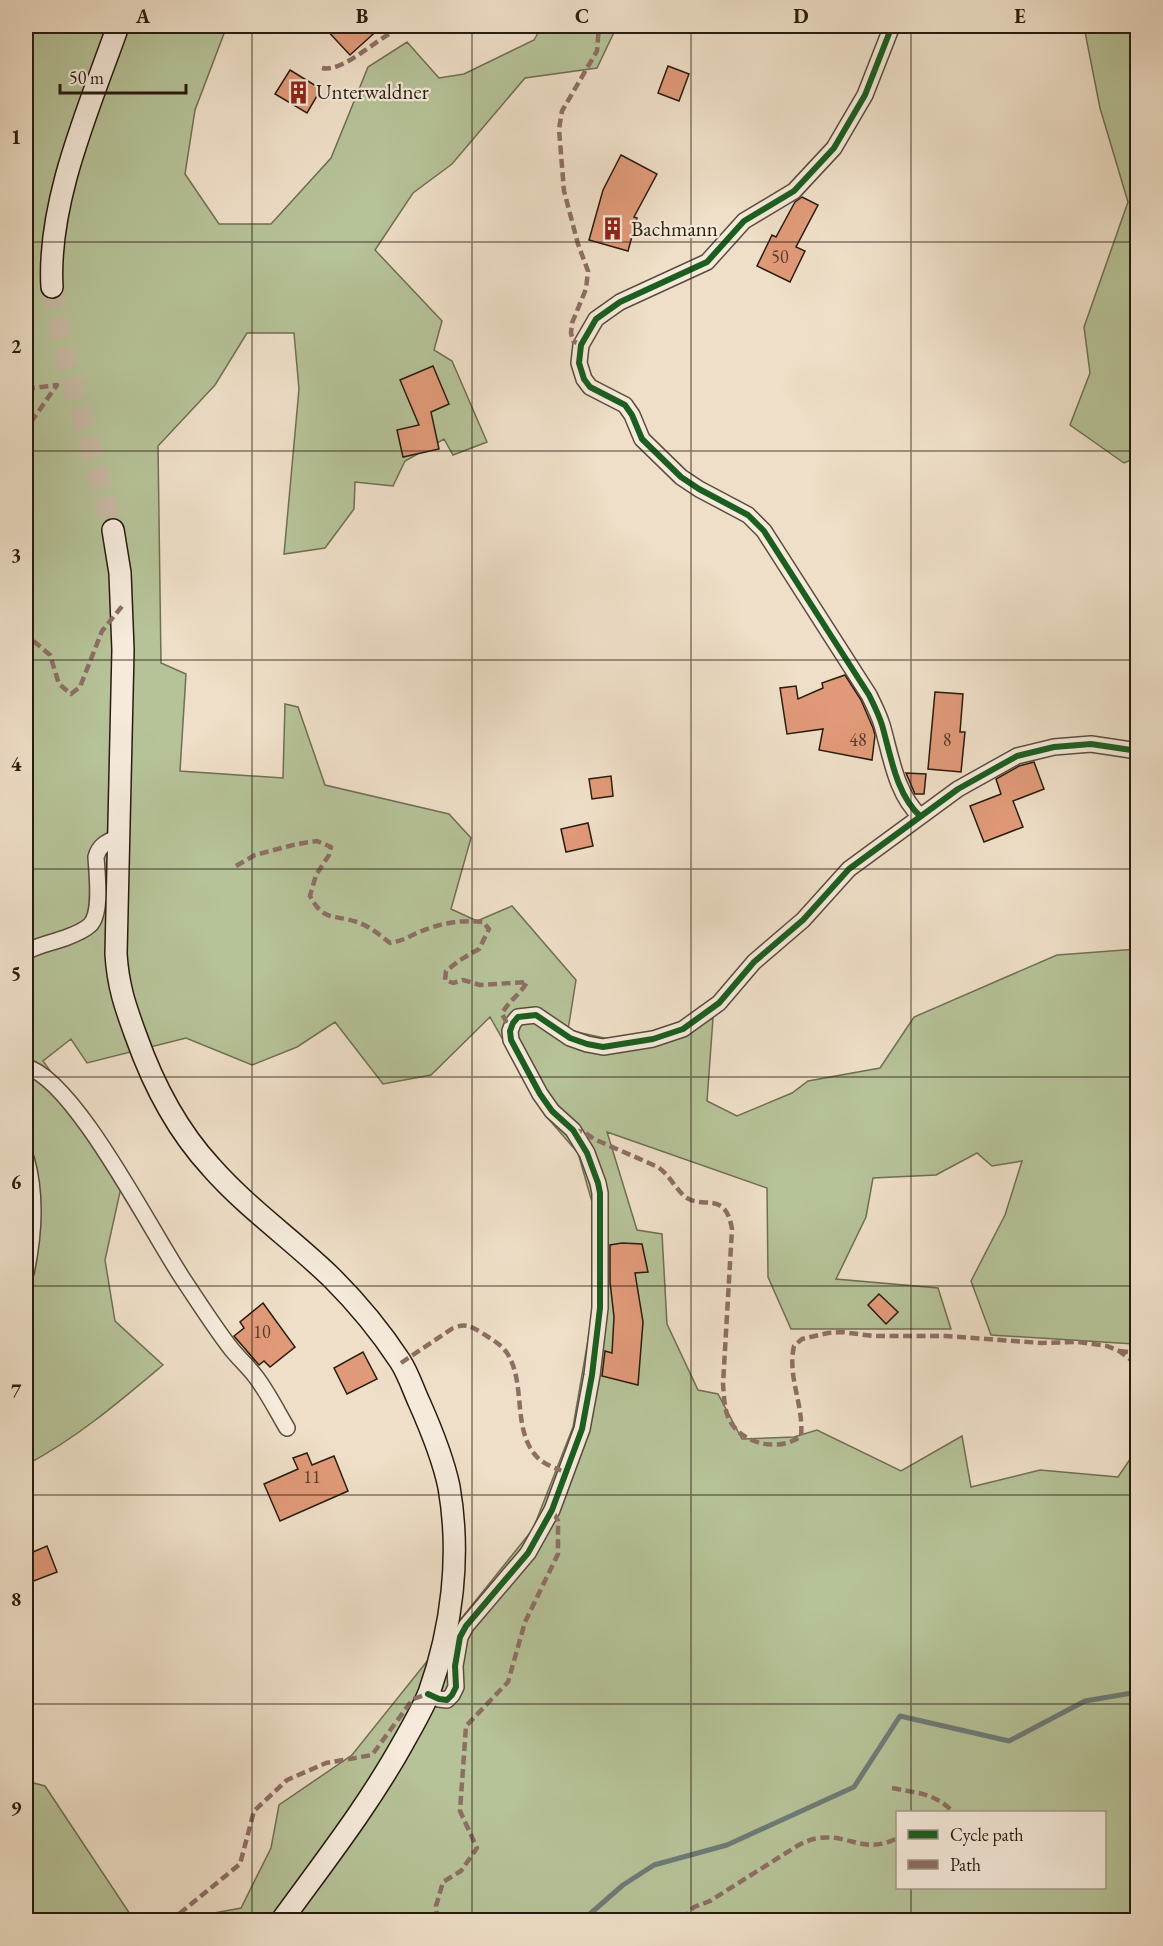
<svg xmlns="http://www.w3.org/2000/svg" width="1163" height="1946" font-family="'EB Garamond',serif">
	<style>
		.green { fill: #b6c298; stroke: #6f6f53; stroke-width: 1.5; fill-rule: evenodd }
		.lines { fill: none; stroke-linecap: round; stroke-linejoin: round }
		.stream { stroke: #6e7b77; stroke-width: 5 }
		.building { fill: #e19a79; stroke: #281c0e; stroke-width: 1.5 }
		.secondary-tunnel { stroke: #c7b8a3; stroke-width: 21; stroke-dasharray: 21 10; stroke-linecap: butt }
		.street-casing { stroke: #5a4d3c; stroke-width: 18 }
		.secondary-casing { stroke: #281c0e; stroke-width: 24 }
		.street { stroke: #f5eadb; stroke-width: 15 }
		.secondary { stroke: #f5eadb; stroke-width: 21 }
		.quiet { stroke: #8d6e63; stroke-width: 4.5; stroke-dasharray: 9 4.5; stroke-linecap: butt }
		.cycleway-casing { stroke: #f5eadb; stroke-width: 10 }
		.cycleway { stroke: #1b5e20; stroke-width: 6 }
		.grid { fill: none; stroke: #281c0e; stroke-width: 1.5; stroke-opacity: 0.55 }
		.labels { text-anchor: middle; stroke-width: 4.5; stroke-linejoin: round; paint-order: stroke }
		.number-label { font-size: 18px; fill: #563c29 }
		.poi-label { font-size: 21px; fill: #281c0e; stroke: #f5eadb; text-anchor: start }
		.neatline { fill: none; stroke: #281c0e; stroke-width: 2 }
		.grid-label { font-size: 20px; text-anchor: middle; font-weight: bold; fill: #281c0e }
	</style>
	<rect width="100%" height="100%" fill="#efdfc8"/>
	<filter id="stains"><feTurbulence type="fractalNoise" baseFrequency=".00333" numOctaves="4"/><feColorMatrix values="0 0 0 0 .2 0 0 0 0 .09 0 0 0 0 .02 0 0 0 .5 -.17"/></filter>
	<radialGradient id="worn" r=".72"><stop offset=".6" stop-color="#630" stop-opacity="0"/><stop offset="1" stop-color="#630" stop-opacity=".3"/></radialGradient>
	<g class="green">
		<path d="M26 26H232L225 31 195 110 185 174 219 224H271L331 158 368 67 407 42 439 78 464 74 534 40 542 26H617L597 68 525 78 452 164 413 193 375 250 442 321 434 350 452 361 487 442 453 455 444 439 405 461 393 486 355 482 354 509 325 548 284 554 299 389 294 333H247L215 385 158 446 161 663 186 674 180 771 283 778 285 704 298 707 325 785 449 814 471 838 451 909 477 921 512 906 576 980 568 1030 613 1040 675 1029 713 1018 707 1101 737 1116 792 1093 808 1081 880 1068 914 1017 1057 955 1137 949 1138 1342 1134 1344 991 1335 971 1281 1005 1215 1022 1161 992 1166 977 1153 936 1175 873 1178 866 1217 836 1279 938 1288 951 1329H791L768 1277 767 1188 607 1132 637 1230 662 1234 667 1324 698 1390 718 1394 742 1439 794 1437 817 1430 901 1471 962 1436 971 1487 1040 1470 1118 1477 1137 1449V1920H177L241 1908 271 1848 279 1805 352 1755 533 1529 573 1427 592 1317 596 1216 578 1153 546 1116 490 1017 431 1075 383 1084 335 1022 297 1047 252 1065 186 1038 87 1063 71 1039 43 1061 124 1174 105 1260 115 1321 163 1365C119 1402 77 1438 26 1465ZM898 1812H1104V1888H898Z"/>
		<path d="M1089 26H1137L1138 457 1124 463 1070 425 1090 373 1084 327 1128 202 1100 108 1085 32Z"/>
		<path d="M26 1781 45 1786 134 1920H26Z"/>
	</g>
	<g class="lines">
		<path class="stream" d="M583 1920 623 1885 654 1865 727 1845 854 1787 900 1716 1009 1741 1085 1701 1138 1692"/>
	</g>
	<g class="building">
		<path d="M323 26H382L350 55Z"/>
		<path d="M668 66 689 74 679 101 658 93Z"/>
		<path d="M290 70 321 89 307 113 275 94Z"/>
		<path d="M621 155 657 174 634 217 637 218 628 251 589 240 603 190Z"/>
		<path d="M802 197 818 205 796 247 805 251 790 282 757 266 772 235 776 237 795 202Z"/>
		<path d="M433 366 449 404 431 412 439 449 403 457 397 430 419 425 400 380Z"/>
		<path d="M845 675 861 700 873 728 875 735 872 760 819 750 823 729 787 734 780 688 796 686 798 699 823 688 822 683Z"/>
		<path d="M935 692 963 694 960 732H965L961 772 928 769Z"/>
		<path d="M1034 762 1044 789 1013 801 1023 827 984 842 970 806 1001 794 996 779 1019 766Z"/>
		<path d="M906 773 926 774 924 794H915Z"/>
		<path d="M611 776 613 796 592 799 589 779Z"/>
		<path d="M588 823 593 846 566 852 561 829Z"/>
		<path d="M622 1243 642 1244 648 1272 635 1273 643 1322 638 1385 602 1376 605 1351 612 1353 614 1317 610 1282V1245Z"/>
		<path d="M879 1294 898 1312 886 1324 868 1305Z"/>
		<path d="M263 1303 295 1347 270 1367 264 1361 259 1365 234 1336 244 1328 240 1322Z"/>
		<path d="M363 1352 377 1379 347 1394 334 1368Z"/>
		<path d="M307 1453 312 1465 334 1456 348 1491 280 1521 264 1484 298 1469 293 1458Z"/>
		<path d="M47 1546 57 1572 26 1584V1555Z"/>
	</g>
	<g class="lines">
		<path class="secondary-tunnel" d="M52 287 64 353 113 530"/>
		<defs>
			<g id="street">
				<path d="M892 26 865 95 834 148 794 191 744 221 707 262 620 302 596 319 581 345 579 363 584 379 590 387 625 405 632 415 642 439 681 477 699 489 748 515 764 531 869 695C874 705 879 715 882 725 891 756 896 794 920 816"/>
				<path d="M26 952C38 945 51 943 65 938 73 935 84 931 90 925 102 913 97 875 96 857 99 845 107 842 118 837"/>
				<path d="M26 1067C75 1079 154 1237 185 1282 199 1303 213 1325 229 1346 237 1357 248 1366 256 1377 268 1393 277 1411 287 1428"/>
				<path d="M26 1158C37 1196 34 1235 26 1273"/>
				<path d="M428 1694 439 1699 447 1700 452 1695 456 1687 455 1666 460 1637 466 1626 528 1553 552 1510 582 1429 592 1375 600 1308V1193L598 1183 587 1153 573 1130 552 1111 540 1094 511 1040 510 1031 513 1023 518 1017 536 1015 570 1038 587 1044 603 1047 653 1039 683 1029 719 1003 754 962 803 920 849 869 958 789 1017 756 1054 747 1091 744 1138 751"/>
			</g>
			<g id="secondary">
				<path d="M52 287C47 201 90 106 118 26"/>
				<path d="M113 530 120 573 123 650 116 954C118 986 125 1006 136 1036 153 1084 176 1129 211 1167 247 1208 293 1240 332 1278 357 1303 381 1332 400 1361 408 1373 413 1389 419 1402 431 1429 443 1458 449 1487 461 1556 452 1628 429 1693 422 1710 412 1727 403 1743 368 1806 324 1862 282 1920"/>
			</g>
		</defs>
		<use href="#street" class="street-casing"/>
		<use href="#secondary" class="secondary-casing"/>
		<use href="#street" class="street"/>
		<use href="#secondary" class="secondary"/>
		<g class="quiet">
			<path d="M322 68C343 73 377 38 397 30 404 27 412 27 420 26"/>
			<path d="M581 345 573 341 571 333 572 323 586 289 588 271 578 244 564 191 559 129 562 111 597 51 599 26"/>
			<path d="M26 389 57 385 26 429"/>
			<path d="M26 630 30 638 50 655 59 684 71 694 80 687 102 631 123 605"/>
			<path d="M236 866 255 855 297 844 317 841 331 847 329 855 316 875 310 896C324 922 333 914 357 922 369 926 380 935 390 943 401 941 407 938 417 933 437 924 461 919 483 922L489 929 479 949 460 960 446 971 445 980 453 983 463 980 480 985 527 982C520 995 508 1001 502 1014L507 1023H513"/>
			<path d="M573 1130 584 1132 594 1139 658 1167C669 1175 674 1186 683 1195 702 1212 725 1188 732 1229L723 1384C724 1395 724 1407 728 1417 739 1444 779 1453 801 1436 804 1405 787 1377 794 1346L802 1339 828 1333 842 1332 873 1336H945L1042 1343 1078 1342 1107 1346 1119 1351 1138 1365"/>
			<path d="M1119 1351 1138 1353"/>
			<path d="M401 1363 453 1328C465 1323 471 1326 482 1333 491 1339 501 1344 507 1353 527 1384 511 1431 538 1458 545 1465 558 1469 567 1473"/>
			<path d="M892 1788C917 1793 935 1793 953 1812"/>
			<path d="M126 1920 179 1914 240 1864 254 1811 287 1780 326 1763 372 1755 413 1699 428 1694"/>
			<path d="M437 1920 436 1906 443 1882 461 1871 477 1848 460 1811 466 1726 508 1682 525 1622 558 1554V1521L552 1510"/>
			<path d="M683 1920 686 1915 694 1907 710 1901 797 1846C804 1842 811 1839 819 1838 850 1834 864 1855 898 1838"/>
			<path d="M735 1920 761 1916 791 1920"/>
			<path d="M1137 1920 1138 1916"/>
		</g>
		<defs>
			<g id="cycleway">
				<path d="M892 26 865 95 834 148 794 191 744 221 707 262 620 302 596 319 581 345 579 363 584 379 590 387 625 405 632 415 642 439 681 477 699 489 748 515 764 531 869 695C874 705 879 715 882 725 891 756 896 794 920 816"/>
				<path d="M428 1694 439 1699 447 1700 452 1695 456 1687 455 1666 460 1637 466 1626 528 1553 552 1510 582 1429 592 1375 600 1308V1193L598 1183 587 1153 573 1130 552 1111 540 1094 511 1040 510 1031 513 1023 518 1017 536 1015 570 1038 587 1044 603 1047 653 1039 683 1029 719 1003 754 962 803 920 849 869 958 789 1017 756 1054 747 1091 744 1138 751"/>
			</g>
		</defs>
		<use href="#cycleway" class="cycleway-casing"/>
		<use href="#cycleway" class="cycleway"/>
	</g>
	<path class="grid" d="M252 26V1920M472 26V1920M691 26V1920M911 26V1812M26 242H1138M26 451H1138M26 660H1138M26 869H1138M26 1077H1138M26 1286H1138M26 1495H1138M26 1704H1138M911 1888V1920"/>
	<defs>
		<symbol id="building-bare" viewBox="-9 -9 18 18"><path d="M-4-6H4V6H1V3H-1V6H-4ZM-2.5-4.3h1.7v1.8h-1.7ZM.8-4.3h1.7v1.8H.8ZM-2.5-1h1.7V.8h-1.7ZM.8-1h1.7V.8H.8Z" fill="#8f2418" stroke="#f5eadb" stroke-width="2.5" paint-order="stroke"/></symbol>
	</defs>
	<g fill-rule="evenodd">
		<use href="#building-bare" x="282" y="76" width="33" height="33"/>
		<use href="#building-bare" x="596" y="212" width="33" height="33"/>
	</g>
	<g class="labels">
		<g class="number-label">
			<text x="780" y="263">50</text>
			<text x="858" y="746">48</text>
			<text x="947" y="746">8</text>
			<text x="262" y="1338">10</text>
			<text x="312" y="1483">11</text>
		</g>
		<g class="poi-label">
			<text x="316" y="99">Unterwaldner</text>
			<text x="631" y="236">Bachmann</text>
		</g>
	</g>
	<rect width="1163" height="1946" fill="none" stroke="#efdfc8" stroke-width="66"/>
	<rect x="896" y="1811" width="210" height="78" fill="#f5eadb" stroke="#a39889" stroke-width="1.5"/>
	<rect x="908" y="1830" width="30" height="9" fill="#1b5e20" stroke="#a39889" stroke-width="1.5"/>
	<text x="950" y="1841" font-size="18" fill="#281c0e">Cycle path</text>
	<rect x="908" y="1860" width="30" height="9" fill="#8d6e63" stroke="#a39889" stroke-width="1.5"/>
	<text x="950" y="1871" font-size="18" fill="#281c0e">Path</text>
	<path d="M60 84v9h126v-9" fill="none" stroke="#281c0e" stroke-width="3"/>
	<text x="69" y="84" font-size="18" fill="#281c0e" stroke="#f5eadb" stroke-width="4.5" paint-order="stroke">50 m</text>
	<rect x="33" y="33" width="1097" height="1880" class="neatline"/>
	<g class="grid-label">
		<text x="143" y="23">A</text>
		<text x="362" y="23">B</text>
		<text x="582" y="23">C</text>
		<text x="801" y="23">D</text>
		<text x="1020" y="23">E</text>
		<text x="16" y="144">1</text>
		<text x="16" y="353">2</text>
		<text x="16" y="562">3</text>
		<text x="16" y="771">4</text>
		<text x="16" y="980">5</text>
		<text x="16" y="1189">6</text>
		<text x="16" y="1398">7</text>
		<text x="16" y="1606">8</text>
		<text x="16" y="1815">9</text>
	</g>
	<rect width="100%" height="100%" filter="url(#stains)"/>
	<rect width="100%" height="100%" fill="url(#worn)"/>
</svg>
